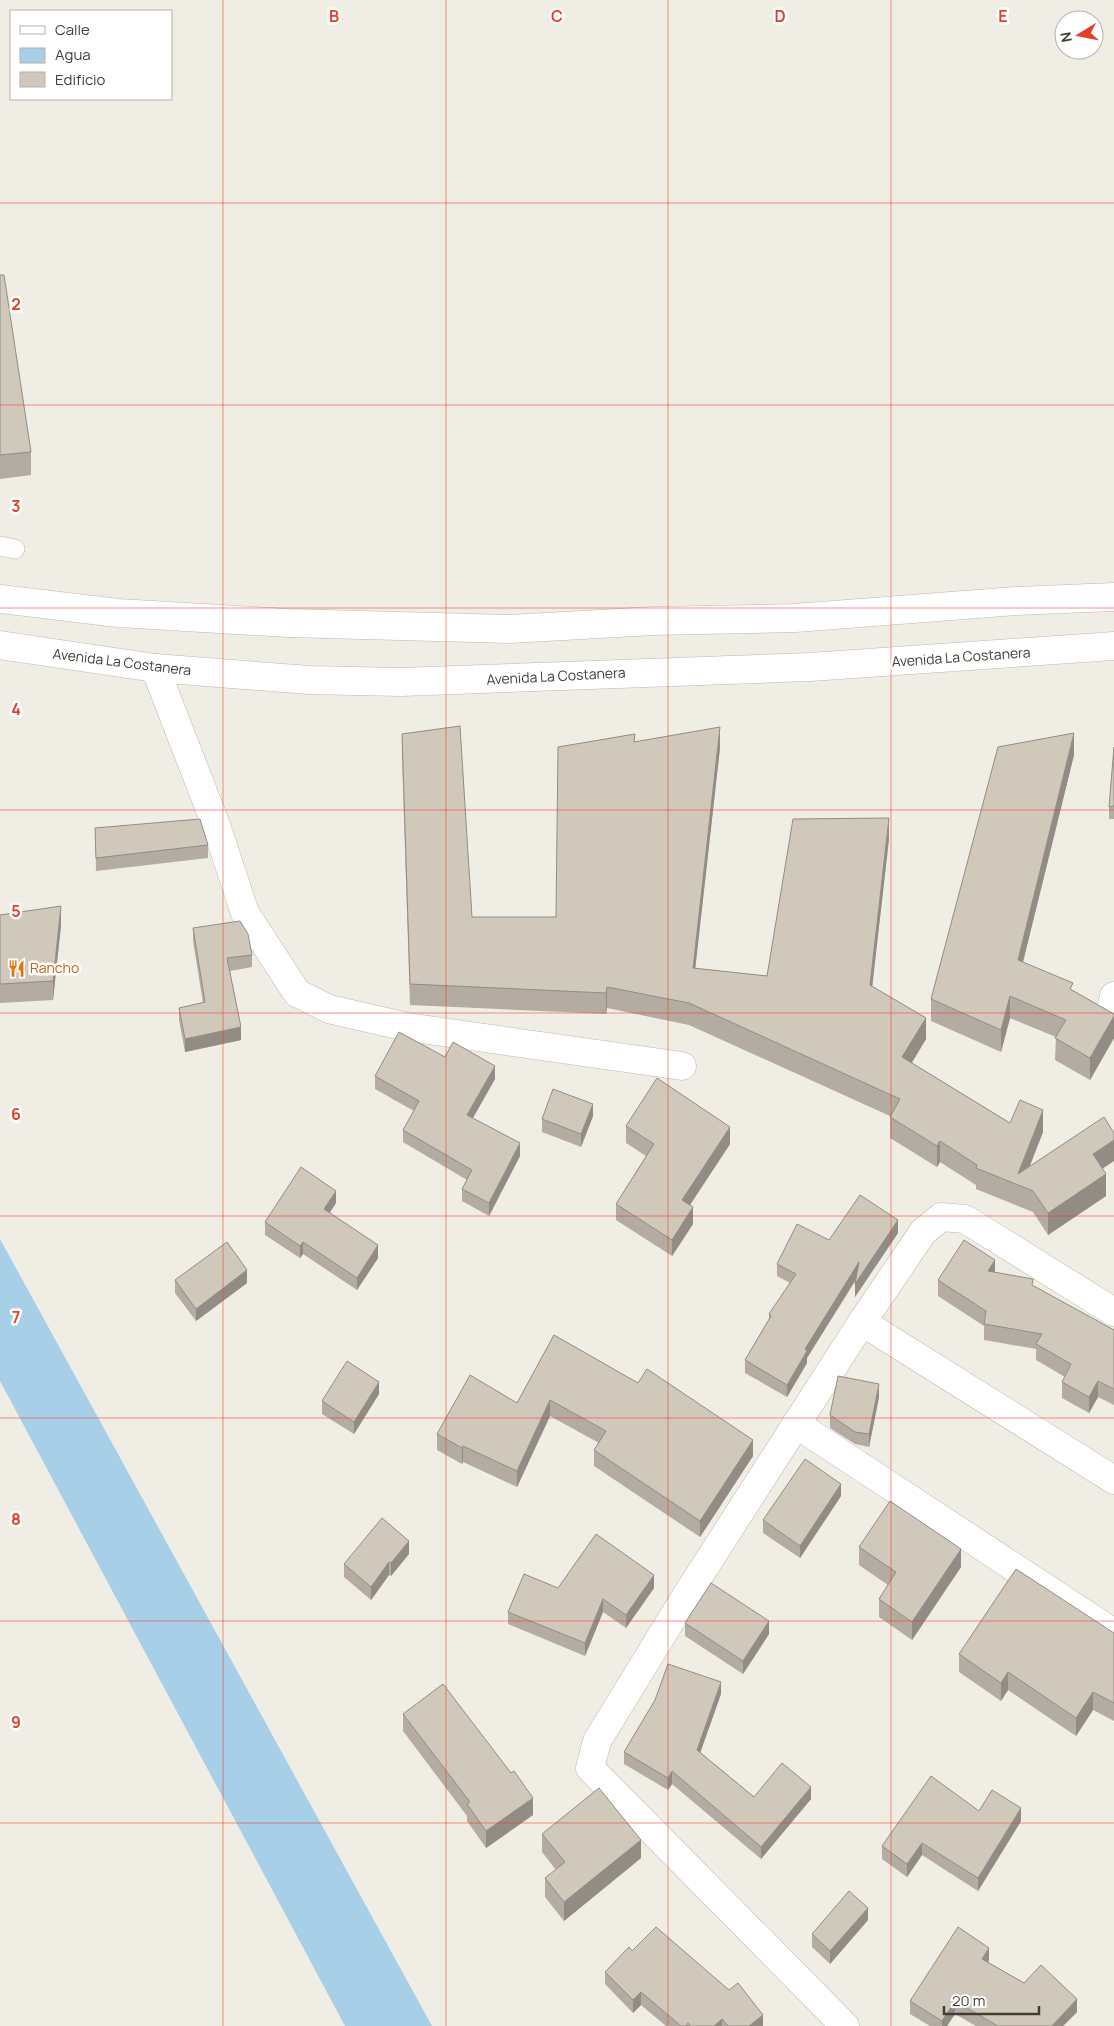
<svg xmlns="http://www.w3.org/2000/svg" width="1114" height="2026" font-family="Manrope,sans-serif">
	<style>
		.water { fill: #a7cfe8 }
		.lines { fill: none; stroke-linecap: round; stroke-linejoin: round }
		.service-casing { stroke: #beb7ac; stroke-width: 20 }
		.minor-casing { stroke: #beb7ac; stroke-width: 29 }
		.tertiary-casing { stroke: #beb7ac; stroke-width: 29 }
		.service { stroke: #fff; stroke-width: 19 }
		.minor { stroke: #fff; stroke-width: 28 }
		.tertiary { stroke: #fff; stroke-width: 28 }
		.wall { fill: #b4aca2 }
		.shaded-wall { fill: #928c84 }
		.building { fill: #d1c8bc; stroke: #928c84 }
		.grid { fill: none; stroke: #e34029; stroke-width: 1; stroke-opacity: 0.55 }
		.labels { text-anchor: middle; stroke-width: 5; stroke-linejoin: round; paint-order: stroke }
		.street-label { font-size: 14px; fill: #423d35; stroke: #fff }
		.food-label { font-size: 14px; fill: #c56008; stroke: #fff; text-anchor: start }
		.grid-label { font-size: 16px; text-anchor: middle; font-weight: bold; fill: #e34029; stroke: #fff; stroke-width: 5; stroke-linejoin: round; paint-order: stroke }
	</style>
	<rect width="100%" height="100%" fill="#f0ede5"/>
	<path class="water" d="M0 1239 432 2026H345L0 1381Z"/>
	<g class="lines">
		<defs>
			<path id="service" d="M0 546 15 549"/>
			<g id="minor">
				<path d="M155 668 216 825 245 913 297 993 329 1009 407 1027 682 1066"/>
				<path d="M1114 996 1111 1010 1114 1012"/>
				<path d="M862 1322 1114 1480"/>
				<path d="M796 1424 1114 1633"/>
				<path d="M845 2026 590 1768 597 1741 686 1596 862 1322 923 1232 941 1217 965 1219 1114 1312"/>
			</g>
			<g id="tertiary">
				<path d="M0 599 118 613 288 623 510 629 653 621 795 618 1016 601 1114 597"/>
				<path d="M0 645 155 668 309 680 401 682 810 667 1114 646"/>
			</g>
		</defs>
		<use href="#service" class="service-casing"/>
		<use href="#minor" class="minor-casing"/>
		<use href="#tertiary" class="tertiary-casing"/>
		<use href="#service" class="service"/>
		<use href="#minor" class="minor"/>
		<use href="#tertiary" class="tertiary"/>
	</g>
	<g class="wall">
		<path d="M0 275 31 452V475L0 479Z"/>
		<path d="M402 734 472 917H556L635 742 720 748 695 968 767 976 889 839 872 986 926 1039 912 1063 1010 1123 1043 1132 1029 1167 1103 1169 1106 1196 1048 1235 1033 1212 976 1189V1185L940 1162 937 1167 890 1138V1116L689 1025 607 1008 606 1014 410 1005 402 755Z"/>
		<path d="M1114 747V819H1109V807Z"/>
		<path d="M1074 755 1023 962 1114 1014V1038L1090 1080 1055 1060 1056 1037 1010 1018 1001 1052 931 1021V999Z"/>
		<path d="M95 828 208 845V858L96 871Z"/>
		<path d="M0 915 61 925 53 1000 0 1003Z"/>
		<path d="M193 928 252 955V967L230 971 241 1040 185 1052 179 1020V1008L203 1003 193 941Z"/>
		<path d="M445 1057 495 1079 473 1118 520 1156 489 1216 462 1201V1189L467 1180 403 1142V1130L414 1111 375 1089V1076Z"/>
		<path d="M593 1116 581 1147 542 1132V1119Z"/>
		<path d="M626 1126 730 1144 690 1205 693 1224 672 1256 616 1220V1204L646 1156 626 1143Z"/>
		<path d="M336 1203 329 1213 378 1258 357 1290 303 1254 300 1258 265 1235V1222Z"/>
		<path d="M898 1233 855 1297 856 1280 807 1358V1363L787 1397 745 1373V1360L769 1319V1314L790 1283 777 1276V1264L829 1240Z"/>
		<path d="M995 1272 1033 1286 1114 1330V1405L1098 1397 1089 1413 1062 1398V1382L1065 1377 1036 1360V1349L984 1340V1326L938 1296V1280Z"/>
		<path d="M175 1280 247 1283 196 1321 175 1293Z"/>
		<path d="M554 1335 753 1456 700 1537 594 1466V1450L599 1443 550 1416 517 1487 463 1462 462 1464 437 1450V1434L517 1403Z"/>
		<path d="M379 1394 354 1434 322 1414V1401Z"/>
		<path d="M879 1397 869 1447 855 1444 830 1428V1415Z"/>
		<path d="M841 1496 800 1558 763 1533V1520Z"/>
		<path d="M859 1547 961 1567 912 1640 879 1617V1599L888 1585 859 1565Z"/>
		<path d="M409 1554 391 1576 389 1575 371 1600 344 1577V1564Z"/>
		<path d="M558 1588H654L626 1628 603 1612 585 1656 508 1624V1612Z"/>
		<path d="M685 1623 769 1634 743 1674 685 1636Z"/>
		<path d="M1114 1633V1721L1093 1710 1076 1736 1008 1690 1001 1701 959 1672V1654Z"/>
		<path d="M721 1694 700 1752 754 1797 811 1799 761 1859 672 1784 668 1790 624 1764V1752Z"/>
		<path d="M403 1714 533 1815 486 1848 467 1821V1816L403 1731Z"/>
		<path d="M1021 1821 978 1891 922 1855 907 1877 882 1859V1846Z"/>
		<path d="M542 1834 641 1858 564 1921 545 1897V1878L556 1870 542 1852Z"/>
		<path d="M868 1920 830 1964 812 1947V1934Z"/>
		<path d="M632 1951 763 2026H666L641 2005 633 2013 605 1984V1972Z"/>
		<path d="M989 1960 988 1962 1024 1983 1077 2012 1063 2026H976L955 2014 947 2026H930L910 2014V2001Z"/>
	</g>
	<g class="shaded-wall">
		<path d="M720 727V748L693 989V968Z"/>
		<path d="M1074 733V755L1018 982V960Z"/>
		<path d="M889 818V839L870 1006V985Z"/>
		<path d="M61 906V925L53 1000V981Z"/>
		<path d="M607 987V1008L606 1014V993Z"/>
		<path d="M1010 996V1018L1001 1052V1030Z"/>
		<path d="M1114 1016V1038L1090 1080V1058Z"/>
		<path d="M926 1018V1039L902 1078V1057Z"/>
		<path d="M241 1027V1040L185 1052V1039Z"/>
		<path d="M495 1066V1079L467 1128V1115Z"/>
		<path d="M593 1104V1116L581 1147V1134Z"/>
		<path d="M1043 1110V1132L1022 1186 1018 1174Z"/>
		<path d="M730 1127V1144L682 1217V1200Z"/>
		<path d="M1114 1140V1161L1093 1175V1154Z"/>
		<path d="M940 1141V1162L937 1167V1146Z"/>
		<path d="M520 1143V1156L489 1216V1203Z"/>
		<path d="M1106 1174V1196L1048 1235V1213Z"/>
		<path d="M336 1191V1203L324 1222V1209Z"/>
		<path d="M693 1207V1224L672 1256V1240Z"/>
		<path d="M898 1220V1233L855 1297V1284Z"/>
		<path d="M303 1242V1254L300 1258V1246Z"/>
		<path d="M378 1245V1258L357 1290V1278Z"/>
		<path d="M995 1260V1276L988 1271Z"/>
		<path d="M859 1262V1274L807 1358V1363L787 1397V1385L805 1349Z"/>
		<path d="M247 1270V1283L196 1321V1309Z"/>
		<path d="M1098 1381V1397L1089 1413V1397Z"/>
		<path d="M379 1382V1394L354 1434V1422Z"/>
		<path d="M879 1384V1397L869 1447V1434Z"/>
		<path d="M550 1400V1416L517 1487V1471Z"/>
		<path d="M753 1440V1456L700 1537V1521Z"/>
		<path d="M463 1446V1462L462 1464V1448Z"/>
		<path d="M841 1484V1496L800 1558V1546Z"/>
		<path d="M409 1541V1554L391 1576V1563Z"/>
		<path d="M961 1549V1567L912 1640V1622Z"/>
		<path d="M389 1562V1575L371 1600V1587Z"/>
		<path d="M654 1575V1588L626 1628V1615Z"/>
		<path d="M603 1599V1612L585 1656V1643Z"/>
		<path d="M769 1621V1634L743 1674V1661Z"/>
		<path d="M1008 1672V1690L1001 1701V1683Z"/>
		<path d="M721 1682V1694L697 1762V1750Z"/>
		<path d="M1093 1692V1710L1076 1736V1718Z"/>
		<path d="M672 1771V1784L668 1790V1778Z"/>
		<path d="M811 1787V1799L761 1859V1847Z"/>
		<path d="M533 1798V1815L486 1848V1831Z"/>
		<path d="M1021 1808V1821L978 1891V1878Z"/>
		<path d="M641 1840V1858L564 1921V1902Z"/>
		<path d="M922 1843V1855L907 1877V1864Z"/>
		<path d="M868 1908V1920L830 1964V1951Z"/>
		<path d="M989 1948V1960L982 1971V1959Z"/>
		<path d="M641 1992V2005L633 2013V2000Z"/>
		<path d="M1077 1999V2012L1063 2026H1052Z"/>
		<path d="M955 2001V2014L947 2026H942V2021Z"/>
		<path d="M763 2015V2026H749Z"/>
		<path d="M722 2019V2026H714Z"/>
	</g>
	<g class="building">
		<path d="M0 275H4L31 452 0 455Z"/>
		<path d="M460 726 472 917H556L558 747 635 734 634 742 720 727 693 968 767 976 793 819 889 818 870 985 926 1018 902 1057 1010 1123 1020 1100 1043 1110 1018 1174 1104 1117 1114 1133V1140L1093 1154 1106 1174 1048 1213 1033 1191 976 1168 977 1165 940 1141 937 1146 890 1117 900 1099 689 1003 607 987 606 993 410 984 402 734Z"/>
		<path d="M1074 733 1018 960 1073 983 1070 989 1114 1014V1016L1090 1058 1055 1038 1066 1020 1010 996 1001 1030 931 999 998 747Z"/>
		<path d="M1114 747V806L1109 807Z"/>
		<path d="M200 819 208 845 96 858 95 828Z"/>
		<path d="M61 906 53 981 0 984V915Z"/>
		<path d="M240 921 248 934 252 955 227 958 241 1027 185 1039 179 1008 205 1002 193 928Z"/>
		<path d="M399 1032 445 1057 453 1042 495 1066 467 1115 520 1143 489 1203 462 1189 472 1170 403 1130 419 1101 375 1076Z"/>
		<path d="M657 1078 730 1127 682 1200 693 1207 672 1240 616 1204 654 1144 626 1126Z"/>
		<path d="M553 1089 593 1104 581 1134 542 1119Z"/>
		<path d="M301 1167 336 1191 324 1209 378 1245 357 1278 303 1242 300 1246 265 1222Z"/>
		<path d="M860 1195 898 1220 855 1284 859 1262 805 1349 807 1351 787 1385 745 1360 771 1316 769 1314 796 1274 777 1264 797 1224 829 1240Z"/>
		<path d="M964 1240 995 1260 988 1271 1033 1279 1032 1285 1114 1330V1389L1098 1381 1089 1397 1062 1382 1071 1364 1036 1344 1042 1334 984 1324 986 1311 938 1280Z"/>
		<path d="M227 1242 247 1270 196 1309 175 1280Z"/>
		<path d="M554 1335 638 1383 647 1369 753 1440 700 1521 594 1450 606 1431 550 1400 517 1471 463 1446 462 1448 437 1434 470 1375 517 1403Z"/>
		<path d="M347 1361 379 1382 354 1422 322 1401Z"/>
		<path d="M838 1376 879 1384 869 1434 855 1432 830 1415Z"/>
		<path d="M805 1459 841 1484 800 1546 763 1520Z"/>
		<path d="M890 1501 961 1549 912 1622 879 1599 896 1572 859 1547Z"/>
		<path d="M382 1518 409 1541 391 1563 389 1562 371 1587 344 1564Z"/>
		<path d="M596 1534 654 1575 626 1615 603 1599 585 1643 508 1612 524 1574 558 1588Z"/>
		<path d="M1016 1569 1114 1633V1703L1093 1692 1076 1718 1008 1672 1001 1683 959 1654Z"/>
		<path d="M711 1583 769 1621 743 1661 685 1623Z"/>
		<path d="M668 1664 721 1682 697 1750 754 1797 782 1763 811 1787 761 1847 672 1771 668 1778 624 1752 655 1700Z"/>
		<path d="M443 1684 511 1773 514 1771 533 1798 486 1831 467 1804 470 1802 403 1714Z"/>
		<path d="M931 1776 979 1811 992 1790 1021 1808 978 1878 922 1843 907 1864 882 1846Z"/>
		<path d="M599 1788 641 1840 564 1902 545 1878 565 1862 542 1834Z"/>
		<path d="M849 1891 868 1908 830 1951 812 1934Z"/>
		<path d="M656 1927 729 1990 738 1983 763 2015 749 2026H728L722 2019 714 2026H690L688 2023 686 2026H681L641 1992 633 2000 605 1972 629 1947 632 1951Z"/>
		<path d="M958 1927 989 1948 982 1959 1024 1983 1041 1965 1077 1999 1052 2026H998L955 2001 942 2021 910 2001Z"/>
	</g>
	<path class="grid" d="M223 0V2026M446 0V2026M668 0V2026M891 0V2026M0 203H1114M0 405H1114M0 608H1114M0 810H1114M0 1013H1114M0 1216H1114M0 1418H1114M0 1621H1114M0 1823H1114"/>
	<defs>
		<symbol id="restaurant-bare" viewBox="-9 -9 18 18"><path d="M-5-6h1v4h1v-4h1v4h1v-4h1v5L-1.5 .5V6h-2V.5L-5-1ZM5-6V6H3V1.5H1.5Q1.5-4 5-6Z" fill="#e8710a" stroke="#fff" stroke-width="2.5" paint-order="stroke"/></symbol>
	</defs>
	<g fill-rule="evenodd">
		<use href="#restaurant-bare" x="4" y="956" width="25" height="25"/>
	</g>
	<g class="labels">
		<g class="street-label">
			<text transform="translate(961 657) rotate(-4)" y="5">Avenida La Costanera</text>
			<text transform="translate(122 662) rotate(7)" y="5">Avenida La Costanera</text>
			<text transform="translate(556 676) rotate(-3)" y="5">Avenida La Costanera</text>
		</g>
		<g class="food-label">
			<text x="30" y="973">Rancho</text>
		</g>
	</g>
	<g class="grid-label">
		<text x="334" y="22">B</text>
		<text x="557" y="22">C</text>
		<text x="780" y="22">D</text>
		<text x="1003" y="22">E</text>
		<text x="16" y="310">2</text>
		<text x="16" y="512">3</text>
		<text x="16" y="715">4</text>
		<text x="16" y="917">5</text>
		<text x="16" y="1120">6</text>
		<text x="16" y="1323">7</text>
		<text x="16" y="1525">8</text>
		<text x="16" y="1728">9</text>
	</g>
	<rect x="10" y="10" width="162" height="90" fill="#ffffff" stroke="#b3b1ae"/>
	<rect x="20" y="26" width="25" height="8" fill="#ffffff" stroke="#b3b1ae"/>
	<text x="55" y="35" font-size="15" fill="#423d35">Calle</text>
	<rect x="20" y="48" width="25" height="15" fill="#a7cfe8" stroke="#b3b1ae"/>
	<text x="55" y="60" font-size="15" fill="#423d35">Agua</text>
	<rect x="20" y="72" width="25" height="15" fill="#d1c8bc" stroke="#b3b1ae"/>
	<text x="55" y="85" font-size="15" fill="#423d35">Edificio</text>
	<g transform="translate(1079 35) rotate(260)"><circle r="24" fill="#ffffff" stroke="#b3b1ae"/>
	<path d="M0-4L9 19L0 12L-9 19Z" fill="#e34029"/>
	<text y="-8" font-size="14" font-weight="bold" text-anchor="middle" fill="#423d35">N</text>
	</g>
	<path d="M944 2006v8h95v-8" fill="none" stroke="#423d35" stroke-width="2.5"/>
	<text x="952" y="2006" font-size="15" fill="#423d35" stroke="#ffffff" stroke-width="4" paint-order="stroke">20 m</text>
</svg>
